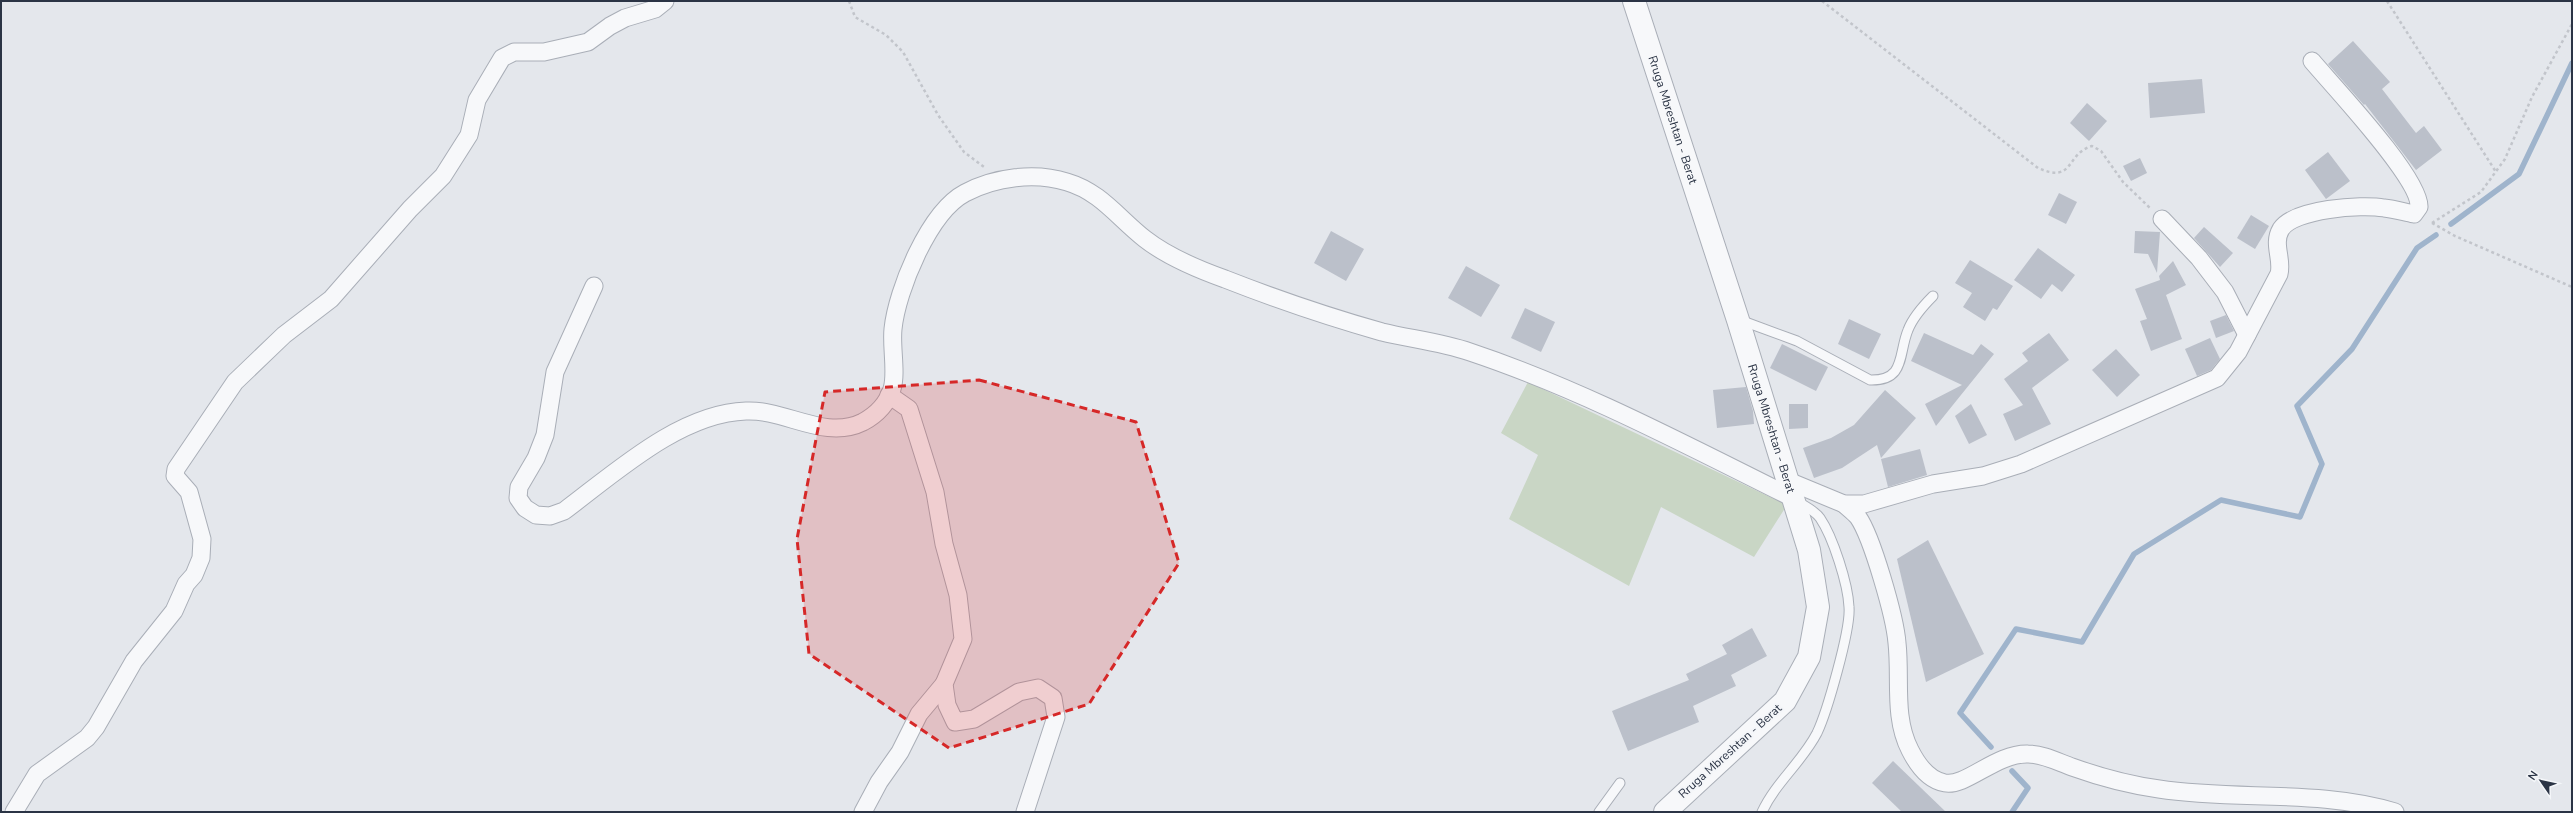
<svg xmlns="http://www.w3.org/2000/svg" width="2573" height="813" font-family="'Nunito Sans',sans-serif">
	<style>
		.green { fill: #c9d6c5 }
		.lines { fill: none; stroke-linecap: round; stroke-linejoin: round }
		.stream { stroke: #9fb4cc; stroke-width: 5.5 }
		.building { fill: #bbc0ca }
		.service-casing { stroke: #a9aeb7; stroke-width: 11 }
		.minor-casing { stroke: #a9aeb7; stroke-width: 19 }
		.tertiary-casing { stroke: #a9aeb7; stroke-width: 24 }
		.path { stroke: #c2c5cb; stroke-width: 2.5; stroke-dasharray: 3 3; stroke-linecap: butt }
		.service { stroke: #f7f8fa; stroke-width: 9 }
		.minor { stroke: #f7f8fa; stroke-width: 17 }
		.tertiary { stroke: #f7f8fa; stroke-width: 22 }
		.marked { fill: #d62828; fill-opacity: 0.2; stroke: #d62828; stroke-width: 3; stroke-dasharray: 8 5; stroke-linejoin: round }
		.labels { text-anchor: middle; stroke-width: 4; stroke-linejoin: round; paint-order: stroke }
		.street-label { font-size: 12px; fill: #2b3445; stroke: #f4f6f9 }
	</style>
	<rect width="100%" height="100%" fill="#e4e7ec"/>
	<path class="green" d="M1528 382 1787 505 1754 557 1661 507 1629 586 1509 519 1538 455 1501 433Z"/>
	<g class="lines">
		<g class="stream">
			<path d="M2451 224 2519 174 2572 63"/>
			<path d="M1991 747 1960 713 2016 629 2082 642 2134 554 2221 500 2300 517 2322 464 2297 406 2352 349 2417 248 2436 235"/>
			<path d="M2012 771 2028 788 2012 812"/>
		</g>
	</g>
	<g class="building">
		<path d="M2353 41 2390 82 2382 89 2416 133 2424 126 2442 150 2416 170 2365 104 2364 105 2328 64Z"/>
		<path d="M2202 79 2205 113 2150 118 2148 83Z"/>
		<path d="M2087 103 2107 121 2089 141 2070 123Z"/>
		<path d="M2328 152 2350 181 2326 199 2305 170Z"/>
		<path d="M2140 158 2147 173 2131 181 2123 166Z"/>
		<path d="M2059 193 2077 202 2066 224 2048 215Z"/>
		<path d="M2251 215 2269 226 2255 249 2237 238Z"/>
		<path d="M2204 227 2233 253 2220 267 2194 238Z"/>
		<path d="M1331 231 1364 249 1346 281 1314 263Z"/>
		<path d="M2135 231 2160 232 2157 273 2148 254 2134 253Z"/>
		<path d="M2038 248 2075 275 2062 292 2052 284 2041 299 2014 280Z"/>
		<path d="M1970 260 2013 286 1997 310 1993 308 1985 321 1963 307 1972 293 1955 283Z"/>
		<path d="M2173 261 2186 285 2166 295 2182 339 2151 351 2140 321 2147 319 2135 289 2160 280 2159 276Z"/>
		<path d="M1466 266 1500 285 1481 317 1448 298Z"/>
		<path d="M1525 308 1555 322 1541 352 1511 338Z"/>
		<path d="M2226 315 2234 331 2216 338 2210 321Z"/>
		<path d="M1849 319 1881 334 1869 359 1838 344Z"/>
		<path d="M1924 333 1973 355 1981 344 1994 354 1936 426 1925 404 1962 385 1911 361Z"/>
		<path d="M2049 333 2069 360 2032 388 2051 424 2015 441 2003 414 2023 405 2004 379 2028 361 2022 353Z"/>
		<path d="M2210 338 2220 359 2211 370 2197 376 2185 349Z"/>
		<path d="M1782 344 1828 367 1816 391 1770 368Z"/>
		<path d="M2116 349 2140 375 2117 397 2092 370Z"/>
		<path d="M1746 387 1753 411 1754 424 1717 428 1713 390Z"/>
		<path d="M1885 390 1916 418 1881 458 1877 445 1842 468 1814 478 1803 448 1831 438 1854 425Z"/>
		<path d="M1789 404H1808V428L1789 429Z"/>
		<path d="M1971 404 1987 435 1969 444 1955 416Z"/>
		<path d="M1920 449 1927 475 1888 487 1881 459Z"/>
		<path d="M1928 540 1984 654 1926 682 1897 559Z"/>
		<path d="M1752 628 1767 656 1731 675 1736 686 1693 706 1699 722 1628 751 1612 711 1689 680 1686 674 1727 654 1722 645Z"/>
		<path d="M1893 761 1946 812H1902L1872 783Z"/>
	</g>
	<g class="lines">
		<defs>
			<g id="service">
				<path d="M1740 320 1797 341 1870 380C1906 381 1898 354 1908 330 1913 317 1923 306 1933 296"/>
				<path d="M1599 812 1620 783"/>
				<path d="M1762 812C1776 782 1802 762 1817 733 1827 712 1851 629 1849 607 1848 584 1833 537 1820 518 1815 511 1805 506 1798 502"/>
			</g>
			<g id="minor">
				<path d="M2162 219 2199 258 2225 292 2247 335"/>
				<path d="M594 286 555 372 545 435 536 458 519 487 518 498 525 508 536 515 550 516 564 511C615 473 680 413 746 411 785 409 825 441 863 422 876 415 887 404 892 389 897 373 891 347 893 329 897 290 929 212 965 193 995 177 1035 172 1067 182 1101 192 1118 218 1145 239 1168 257 1197 269 1225 279 1276 299 1329 317 1382 332 1411 339 1441 342 1470 352 1581 389 1686 445 1791 497"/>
				<path d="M889 395 909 409 935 492 944 544 958 595 963 639 944 684 947 705 955 722 974 719 1019 692 1038 688 1053 698 1056 717 1025 812"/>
				<path d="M1786 480 1844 504H1864L1933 484 1983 476 2021 464 2217 378 2238 352 2279 274C2283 259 2272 244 2281 229 2294 209 2361 204 2384 208 2394 209 2404 212 2414 214L2419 207C2421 179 2333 86 2312 61"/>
				<path d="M1844 504C1848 508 1854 512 1858 517 1872 537 1895 617 1897 643 1901 679 1893 717 1910 750 1917 764 1928 780 1945 783 1966 787 1996 753 2028 754 2043 754 2058 762 2072 767 2100 777 2130 785 2159 789 2237 801 2319 789 2395 812"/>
				<path d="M14 812 37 774 87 738 96 727 134 661 174 611 186 584 194 575 201 558 202 539 189 492 175 476 176 469 235 382 284 335 331 299 410 209 443 176 469 135 477 100 502 58 514 52H544L588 42 610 26 625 18 655 9 665 1"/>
				<path d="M863 812 879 782 900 752 919 714 944 684"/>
			</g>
			<g id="tertiary">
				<path id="s1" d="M1634 1 1738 320 1809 550 1818 607 1809 657 1785 701 1665 812"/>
			</g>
		</defs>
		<use href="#service" class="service-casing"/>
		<use href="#minor" class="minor-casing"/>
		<use href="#tertiary" class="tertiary-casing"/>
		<g class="path">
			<path d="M849 1 855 17 886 35 903 52 938 115 964 152 984 167"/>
			<path d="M1822 1 2038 168C2075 184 2065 154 2092 146L2101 151 2123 182 2150 208"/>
			<path d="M2387 1 2496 172"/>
			<path d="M2432 223 2481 192 2505 159 2532 97 2572 24"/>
			<path d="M2432 223 2455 236 2572 287"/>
		</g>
		<use href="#service" class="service"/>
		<use href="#minor" class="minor"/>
		<use href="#tertiary" class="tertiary"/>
	</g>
	<path class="marked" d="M979 380 1136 422 1179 563 1089 704 949 748 809 654 797 539 825 392Z"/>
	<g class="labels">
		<g class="street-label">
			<text dy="4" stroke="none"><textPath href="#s1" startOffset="125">Rruga Mbreshtan - Berat</textPath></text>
			<text dy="4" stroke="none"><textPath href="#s1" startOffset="449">Rruga Mbreshtan - Berat</textPath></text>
			<text transform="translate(1730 751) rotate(-42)" y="4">Rruga Mbreshtan - Berat</text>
		</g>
	</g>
	<rect width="2573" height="813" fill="none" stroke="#2b3445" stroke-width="4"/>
	<g transform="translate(2541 781) rotate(304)" stroke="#f4f6f9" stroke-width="3" paint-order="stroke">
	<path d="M0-3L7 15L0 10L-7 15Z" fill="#2b3445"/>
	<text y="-6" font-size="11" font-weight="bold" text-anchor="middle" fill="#2b3445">N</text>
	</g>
</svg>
